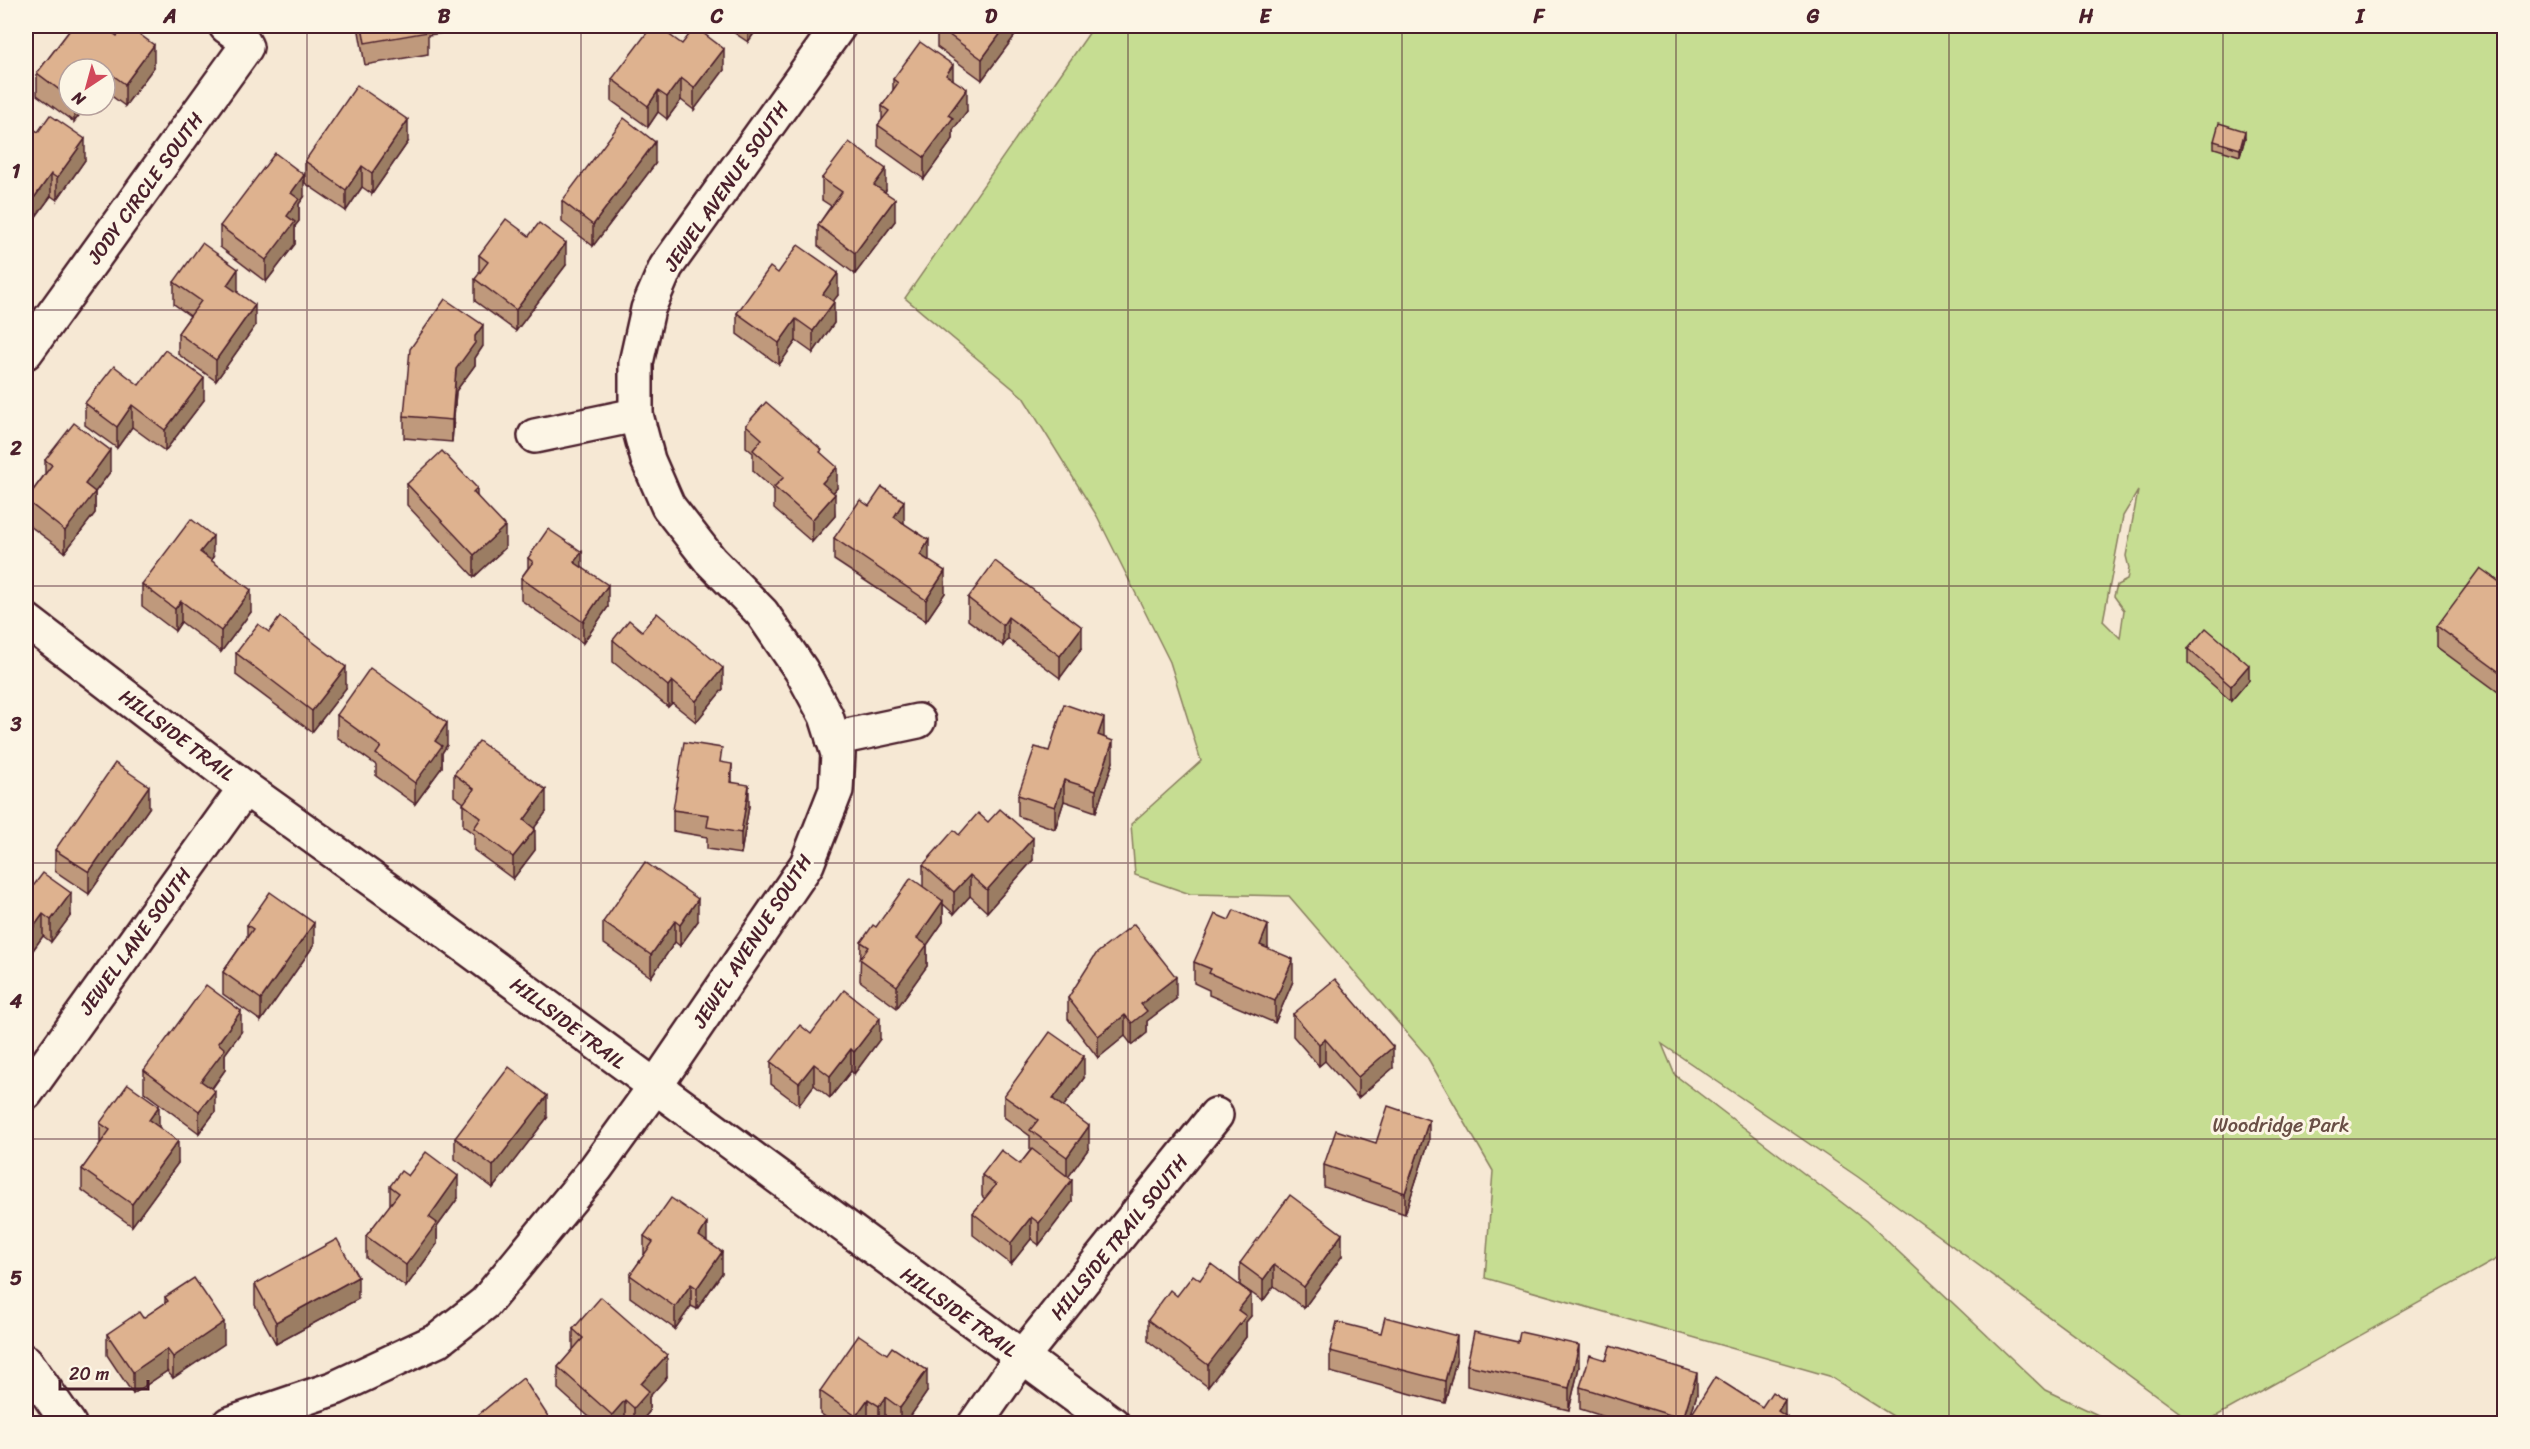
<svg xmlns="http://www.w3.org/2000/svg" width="2530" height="1449" font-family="Sriracha,sans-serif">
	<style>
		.green { fill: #c6dd92; stroke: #887e5e; stroke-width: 1.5; fill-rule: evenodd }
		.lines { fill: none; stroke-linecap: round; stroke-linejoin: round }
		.minor-casing { stroke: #4a1f2b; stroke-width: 38 }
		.minor { stroke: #fcf5e5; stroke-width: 33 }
		.wall { fill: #bf997b; stroke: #4a1f2b; stroke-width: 1.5 }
		.shaded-wall { fill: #9b7d64; stroke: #4a1f2b; stroke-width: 1.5 }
		.building { fill: #deb28f; stroke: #4a1f2b; stroke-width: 1.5 }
		.grid { fill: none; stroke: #4a1f2b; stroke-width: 1.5; stroke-opacity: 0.55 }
		.labels { text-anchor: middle; stroke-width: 6; stroke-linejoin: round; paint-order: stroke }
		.street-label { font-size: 20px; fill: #4a1f2b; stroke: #fcf5e5 }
		.park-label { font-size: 20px; fill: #694e45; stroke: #fcf5e5 }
		.neatline { fill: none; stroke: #4a1f2b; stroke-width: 2 }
		.grid-label { font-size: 20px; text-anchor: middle; font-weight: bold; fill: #4a1f2b }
	</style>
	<rect width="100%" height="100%" fill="#f6e8d4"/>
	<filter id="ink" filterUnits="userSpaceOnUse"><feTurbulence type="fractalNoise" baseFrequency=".0167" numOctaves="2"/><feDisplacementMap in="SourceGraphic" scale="12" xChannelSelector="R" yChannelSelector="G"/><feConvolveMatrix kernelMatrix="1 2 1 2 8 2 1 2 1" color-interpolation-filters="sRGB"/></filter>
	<g filter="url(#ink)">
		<path class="green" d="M1094 26H2504V1255L2204 1423H2194L1858 1177 1662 1044 1675 1075 1866 1221 2045 1390 2115 1423H1904L1829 1376 1485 1278 1493 1171 1426 1055 1289 896 1190 894 1135 875 1131 824 1201 761 1170 662 1097 516 1023 397 905 298ZM2138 491 2126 556 2129 568 2127 580 2117 585 2114 596 2124 610 2120 638 2103 621 2123 516Z"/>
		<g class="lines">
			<defs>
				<g id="minor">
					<path d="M26 352 246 47 240 36 226 26"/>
					<path d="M535 436 636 415"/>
					<path d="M26 620 245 788 442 929 1113 1424"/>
					<path d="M833 739 918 721"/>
					<path d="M26 1093 245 788"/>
					<path d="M26 1362 69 1424"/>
					<path d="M229 1424 335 1388 438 1340 485 1303 596 1168 654 1088 807 864 836 790 838 754 826 716 801 670 762 613 710 560 668 506 648 460 636 415V363L648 309 666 267 839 26"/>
					<path d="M975 1424 1021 1358 1216 1115"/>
				</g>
			</defs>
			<use href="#minor" class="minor-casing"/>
			<use href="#minor" class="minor"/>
		</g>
		<g class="wall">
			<path d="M73 26 154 67 125 106 105 91V69H69V105H87L74 122 37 95V73Z"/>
			<path d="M358 26H443V33L428 35V54L365 65Z"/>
			<path d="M724 26H759L748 42Z"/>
			<path d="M937 26H1022L982 80 937 47Z"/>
			<path d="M682 44 724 70 694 110 681 100 667 119 658 112 648 127 612 101V79Z"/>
			<path d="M893 79H953L967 111 953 130V139L924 179 878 146V125L882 120V106L893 91Z"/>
			<path d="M26 125 85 160 57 200 51 196 29 226 26 224Z"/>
			<path d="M2245 138 2240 156 2214 148V141Z"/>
			<path d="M408 142 372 194 362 187 346 211 305 183V161Z"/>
			<path d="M655 164 593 246 562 222V201Z"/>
			<path d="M822 178 886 190 885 192 895 221 855 274 818 246V225L831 206 822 200Z"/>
			<path d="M304 197 299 204V221L295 226V244L266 282 220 247V226Z"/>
			<path d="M479 255 566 265 516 331 475 301V279L479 275Z"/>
			<path d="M778 273 838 295 833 301 834 323 813 353 796 341 779 365 737 334V313Z"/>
			<path d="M174 282 238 291 237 293 255 326 216 381 178 354V333L190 316 174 304Z"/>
			<path d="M483 346 475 358V365L456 391 452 442 404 438V416Z"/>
			<path d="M139 385 204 400 165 451 132 427 117 448 85 425V403Z"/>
			<path d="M746 425 822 454 837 488 833 493 835 516 812 542 774 509V490L753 471V453L746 447Z"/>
			<path d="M45 460 110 472 95 492V513L65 552 26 523V500L45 474Z"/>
			<path d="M407 484 477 496 505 548 474 577 407 505Z"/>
			<path d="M869 506 904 523 929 561 945 593 926 621 834 560V538Z"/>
			<path d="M213 557 211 560 251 612 221 652 181 622 175 631 142 606V584Z"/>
			<path d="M528 558 582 567 608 607 583 643 521 600V578L528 568Z"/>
			<path d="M2505 586V697L2437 647V626Z"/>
			<path d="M968 598 1082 648 1060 678 1008 639 1003 646 968 620Z"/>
			<path d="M642 631 723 689 696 722 672 703 668 707 613 662V640Z"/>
			<path d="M2188 649 2249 680 2231 701 2188 663Z"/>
			<path d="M236 653 346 688 312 732 236 675Z"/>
			<path d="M337 715 447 745 442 753V767L415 804 376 776V765L337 737Z"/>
			<path d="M2505 732V754L2501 751V737Z"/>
			<path d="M1104 738 1113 762 1096 812 1064 801 1055 829 1018 816V795L1049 751Z"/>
			<path d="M722 763 732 782 749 806 741 854 707 849V837L673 831V810Z"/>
			<path d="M454 774 546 812 534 828 535 850 513 879 474 850V834L463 826V804L464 803 454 796Z"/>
			<path d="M149 808 89 894 55 871V850Z"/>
			<path d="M988 822 1033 860 987 912 970 896 954 914 943 904V922L927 945V966L897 1008 860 981 861 942 876 927 923 887V865Z"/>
			<path d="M26 885 71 915 51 942 43 936 28 957 26 955Z"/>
			<path d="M698 921 680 946 675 942 651 977 603 943V922Z"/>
			<path d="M247 925 314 945 261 1021 223 994V972L247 937Z"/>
			<path d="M1268 947V949L1293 981 1275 1023 1209 995V990L1194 983V962Z"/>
			<path d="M1068 998 1176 999 1147 1021V1033L1132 1045 1125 1036 1098 1058 1068 1019Z"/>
			<path d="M1293 1014 1393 1068 1358 1098 1325 1061 1319 1066 1293 1036Z"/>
			<path d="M241 1032 225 1054V1070L212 1089 215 1112 199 1133 144 1092V1070Z"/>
			<path d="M811 1034 880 1039 854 1074 851 1071 830 1098 814 1085 799 1105 771 1084V1062Z"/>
			<path d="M1084 1078 1063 1107 1089 1148 1068 1177 1072 1202 1039 1245 1031 1239 1011 1264 973 1235V1213L985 1199 982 1196V1175L1020 1164 1030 1151V1136L1004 1117V1096Z"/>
			<path d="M547 1118 493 1188 455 1159V1138Z"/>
			<path d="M100 1123 159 1127 178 1163 132 1226 82 1190V1169L100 1144Z"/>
			<path d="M1429 1141 1405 1214 1324 1187V1165L1376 1143Z"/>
			<path d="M408 1176 458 1198 437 1227V1244L406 1287 366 1258V1236L390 1205V1186Z"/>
			<path d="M644 1236 707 1242 722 1273 697 1309 691 1306 675 1329 630 1297V1275L644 1255Z"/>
			<path d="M1342 1256 1304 1308 1274 1286 1263 1301 1240 1285V1263Z"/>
			<path d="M255 1284 358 1299 276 1344 255 1305Z"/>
			<path d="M1177 1296 1251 1316 1246 1322V1337L1208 1387 1148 1341V1320Z"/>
			<path d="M165 1297 224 1344 173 1378 167 1371 133 1394 107 1355V1334L143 1318 165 1303Z"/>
			<path d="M573 1329 667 1377 649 1397V1412L639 1424H627L625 1422 623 1424H597L558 1389V1367L573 1350Z"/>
			<path d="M1381 1333 1457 1357 1445 1403 1330 1372V1351Z"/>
			<path d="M1467 1365 1579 1367 1569 1410 1467 1386Z"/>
			<path d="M1580 1387 1697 1394 1688 1424H1628L1580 1409Z"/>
			<path d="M820 1391 927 1392 905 1424H892L885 1419 882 1424H872L868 1420 866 1424H835L820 1413Z"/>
			<path d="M1762 1407 1785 1416 1797 1424H1690V1417Z"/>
		</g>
		<g class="shaded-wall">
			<path d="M748 26H759L748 42Z"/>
			<path d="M1006 26H1022L982 80V59Z"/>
			<path d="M154 45V67L125 106V84Z"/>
			<path d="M724 49V70L694 110V88Z"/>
			<path d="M953 65V87L946 75Z"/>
			<path d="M681 78V100L667 119V97Z"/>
			<path d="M967 89V111L953 130V139L924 179V157L948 115Z"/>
			<path d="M658 91V112L648 127V106Z"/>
			<path d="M74 105H87L74 122Z"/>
			<path d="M408 120V142L372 194V173Z"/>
			<path d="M2245 131V138L2240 156V149Z"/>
			<path d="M85 139V160L57 200V178Z"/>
			<path d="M655 142V164L593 246V225Z"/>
			<path d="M362 166V187L346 211V190Z"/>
			<path d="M886 169V190L874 206V185Z"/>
			<path d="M51 174V196L29 226V205Z"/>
			<path d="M304 175V197L299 204V221L295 226V244L266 282V260L287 216 291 193Z"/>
			<path d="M895 199V221L855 274V253Z"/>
			<path d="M566 243V265L516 331V310Z"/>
			<path d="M238 269V291L227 307V285Z"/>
			<path d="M838 273V295L823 315V294Z"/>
			<path d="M834 302V323L813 353V331Z"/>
			<path d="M255 305V326L216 381V360Z"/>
			<path d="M796 319V341L779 365V343Z"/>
			<path d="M483 325V346L475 358V365L456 391 452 442V420L456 369 475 336Z"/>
			<path d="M204 378V400L165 451V430Z"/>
			<path d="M132 405V427L117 448V427Z"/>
			<path d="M110 450V472L95 492V513L65 552V531L85 484Z"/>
			<path d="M837 467V488L822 505V483Z"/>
			<path d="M477 488V510L473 492Z"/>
			<path d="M835 494V516L812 542V520Z"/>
			<path d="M904 501V523L894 538V517Z"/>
			<path d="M505 526V548L474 577V555Z"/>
			<path d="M213 536V557L200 574V552Z"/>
			<path d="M929 540V561L920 555Z"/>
			<path d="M582 552V573L574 562Z"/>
			<path d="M945 571V593L926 621V600Z"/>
			<path d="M608 585V607L583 643V622Z"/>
			<path d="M251 590V612L221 652V631Z"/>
			<path d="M181 601V622L175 631V609Z"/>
			<path d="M1008 617V639L1003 646V625Z"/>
			<path d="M1082 627V648L1060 678V656Z"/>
			<path d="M2249 665V680L2231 701V686Z"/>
			<path d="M346 667V688L312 732V711Z"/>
			<path d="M723 668V689L696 722V701Z"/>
			<path d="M672 681V703L668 707V686Z"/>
			<path d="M1104 718V740L1098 735Z"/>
			<path d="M447 723V745L442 753V767L415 804V783L435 741Z"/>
			<path d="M1113 741V762L1096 812V790Z"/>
			<path d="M732 764V786L730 782Z"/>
			<path d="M1064 780V801L1055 829V807Z"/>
			<path d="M749 785V806L741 854V833Z"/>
			<path d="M149 786V808L89 894V872Z"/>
			<path d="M546 790V812L524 842V820Z"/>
			<path d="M535 829V850L513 879V857Z"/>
			<path d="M1033 838V860L987 912V890Z"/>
			<path d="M970 875V896L954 914V892Z"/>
			<path d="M71 893V915L51 942V920Z"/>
			<path d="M698 899V921L680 946V925Z"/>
			<path d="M943 901V922L927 945V966L897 1008V986L917 938Z"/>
			<path d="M43 914V936L28 957V935Z"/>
			<path d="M675 921V942L651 977V955Z"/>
			<path d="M314 923V945L261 1021V999Z"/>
			<path d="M1268 925V947L1260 967V945Z"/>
			<path d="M1293 959V981L1275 1023V1001Z"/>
			<path d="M1176 977V999L1147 1021V1033L1132 1045V1023L1141 1004Z"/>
			<path d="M241 1011V1032L225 1054V1070L201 1103V1081L218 1043Z"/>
			<path d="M1125 1015V1036L1098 1058V1036Z"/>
			<path d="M880 1018V1039L854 1074V1052Z"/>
			<path d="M1325 1039V1061L1319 1066V1044Z"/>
			<path d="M1393 1047V1068L1358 1098V1077Z"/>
			<path d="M851 1049V1071L830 1098V1076Z"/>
			<path d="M1084 1056V1078L1053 1121V1099Z"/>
			<path d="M814 1064V1085L799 1105V1083Z"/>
			<path d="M215 1091V1112L199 1133V1111Z"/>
			<path d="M547 1096V1118L493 1188V1166Z"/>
			<path d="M159 1106V1128L149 1120Z"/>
			<path d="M1429 1120V1141L1405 1214V1193Z"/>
			<path d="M1089 1126V1148L1067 1179V1157Z"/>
			<path d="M178 1141V1163L132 1226V1204Z"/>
			<path d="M458 1176V1198L437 1227V1244L406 1287V1265L429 1217Z"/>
			<path d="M1072 1180V1202L1039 1245V1223Z"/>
			<path d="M1031 1217V1239L1011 1264V1243Z"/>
			<path d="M707 1223V1245L699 1236Z"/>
			<path d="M1342 1234V1256L1304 1308V1287Z"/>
			<path d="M722 1252V1273L697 1309V1288Z"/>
			<path d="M1274 1265V1286L1263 1301V1280Z"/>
			<path d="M358 1277V1299L276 1344V1322Z"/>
			<path d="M691 1284V1306L675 1329V1307Z"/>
			<path d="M1251 1294V1316L1246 1322V1337L1208 1387V1365L1238 1310Z"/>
			<path d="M224 1322V1344L173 1378V1357Z"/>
			<path d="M1457 1336V1357L1445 1403V1381Z"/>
			<path d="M1579 1345V1367L1569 1410V1388Z"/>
			<path d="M167 1349V1371L133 1394V1372Z"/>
			<path d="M667 1355V1377L649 1397V1412L639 1424H634V1408L641 1384Z"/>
			<path d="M927 1370V1392L905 1424H900V1408Z"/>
			<path d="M1697 1373V1394L1688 1424H1683V1419Z"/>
			<path d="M885 1397V1419L882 1424H879V1406Z"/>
			<path d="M868 1399V1420L866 1424H856V1416Z"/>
			<path d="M625 1400V1422L623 1424H612V1415Z"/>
			<path d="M1785 1400V1422L1778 1411Z"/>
		</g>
		<g class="building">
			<path d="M73 26H103L117 36 125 26H128L154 45 125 84 100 66 98 69H69V97L37 73Z"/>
			<path d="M362 26H427L428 32 365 43Z"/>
			<path d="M652 26H657L682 44 695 27 724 49 694 88 681 78 667 97 658 91 648 106 612 79Z"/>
			<path d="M937 26H1006L982 59Z"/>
			<path d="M920 42 953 65 946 75 967 89 948 115 953 118 924 157 878 125 889 111 882 106 898 83 893 79Z"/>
			<path d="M357 85 408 120 372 173 362 166 346 190 305 161Z"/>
			<path d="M50 115 85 139 57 178 51 174 29 205 26 202V124L38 132Z"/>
			<path d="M624 118 655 142 593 225 562 201Z"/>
			<path d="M2219 123 2245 131 2240 149 2214 141Z"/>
			<path d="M849 142 886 169 874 185 895 199 855 253 818 225 842 192 822 178Z"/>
			<path d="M275 153 304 175 291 193 299 199 287 216 295 222 266 260 220 226Z"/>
			<path d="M506 219 529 236 539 223 566 243 516 310 475 279 488 262 479 255Z"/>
			<path d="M202 243 238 269 227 285 255 305 216 360 178 333 201 301 174 282Z"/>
			<path d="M798 245 838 273 823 294 834 302 813 331 796 319 779 343 737 313 770 267 778 273Z"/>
			<path d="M445 299 483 325 475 336V343L456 369 452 420 404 416 410 349Z"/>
			<path d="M165 350 204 378 165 430 132 405 117 427 85 403 114 366 139 385Z"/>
			<path d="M766 402 822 450 820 452 837 467 822 483 835 494 812 520 774 487 784 477 753 450 762 439 746 425Z"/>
			<path d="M74 423 110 450 85 484 95 492 65 531 26 500 52 465 45 460Z"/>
			<path d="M442 451 477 488 473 492 505 526 474 555 407 484Z"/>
			<path d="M882 487 904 501 894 517 929 540 920 555 945 571 926 600 834 538 860 500 869 506Z"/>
			<path d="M191 519 213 536 200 552 251 590 221 631 181 601 175 609 142 584Z"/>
			<path d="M548 529 582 552 574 562 608 585 583 622 521 578 533 562 528 558Z"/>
			<path d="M995 561 1082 627 1060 656 1008 617 1003 625 968 598Z"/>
			<path d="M2480 568 2505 586V676L2437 626Z"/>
			<path d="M657 613 723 668 696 701 672 681 668 686 613 640 629 620 642 631Z"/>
			<path d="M280 617 346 667 312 711 236 653 258 624 269 632Z"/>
			<path d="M2206 628 2249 665 2231 686 2188 649Z"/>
			<path d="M370 668 447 723 435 741 442 746 415 783 376 754 381 747 337 715Z"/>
			<path d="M1064 704 1104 718 1098 735 1113 741 1096 790 1064 780 1055 807 1018 795 1035 747 1049 751Z"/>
			<path d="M2505 732V740L2501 737Z"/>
			<path d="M479 741 546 790 524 820 535 829 513 857 474 828 481 818 463 804 474 789 454 774Z"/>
			<path d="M684 742 722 748 720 762 732 764 730 782 749 785 741 833 707 827 709 815 673 810Z"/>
			<path d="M115 763 149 786 89 872 55 850Z"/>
			<path d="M1000 809 1033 838 987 890 970 875 954 892 923 865 954 830 959 835 978 813 988 822Z"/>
			<path d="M645 862 698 899 680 925 675 921 651 955 603 922Z"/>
			<path d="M43 873 71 893 51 920 43 914 28 935 26 933V885L31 889Z"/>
			<path d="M911 878 943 901 917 938 927 945 897 986 860 959 869 947 861 942 873 925 876 927Z"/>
			<path d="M270 892 314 923 261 999 223 972 253 929 247 925Z"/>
			<path d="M1234 910 1268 925 1260 945 1293 959 1275 1001 1209 973 1211 969 1194 962 1215 914 1229 920Z"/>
			<path d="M1134 924 1176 977 1141 1004 1147 1011 1132 1023 1125 1015 1098 1036 1068 998 1096 954Z"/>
			<path d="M1335 979 1393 1047 1358 1077 1325 1039 1319 1044 1293 1014Z"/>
			<path d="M206 985 241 1011 218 1043 225 1049 201 1081 215 1091 199 1111 144 1070Z"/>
			<path d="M844 990 880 1018 854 1052 851 1049 830 1076 814 1064 799 1083 771 1062 800 1025 811 1034Z"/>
			<path d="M1050 1032 1084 1056 1053 1099 1089 1126 1067 1157 1030 1130 1038 1120 1004 1096Z"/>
			<path d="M509 1067 547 1096 493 1166 455 1138Z"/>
			<path d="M128 1084 159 1106 149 1120 178 1141 132 1204 82 1169 110 1130 100 1123Z"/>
			<path d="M1388 1106 1429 1120 1405 1193 1324 1165 1336 1130 1376 1143Z"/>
			<path d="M1032 1149 1072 1180 1039 1223 1031 1217 1011 1243 973 1213 996 1185 982 1175 1001 1150 1020 1164Z"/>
			<path d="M426 1152 458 1176 429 1217 437 1223 406 1265 366 1236 399 1193 390 1186 401 1171 408 1176Z"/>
			<path d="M1290 1195 1342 1234 1304 1287 1274 1265 1263 1280 1240 1263Z"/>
			<path d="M671 1198 707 1223 699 1236 722 1252 697 1288 691 1284 675 1307 630 1275 653 1242 644 1236Z"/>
			<path d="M337 1239 358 1277 276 1322 255 1284Z"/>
			<path d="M1211 1264 1251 1294 1238 1310 1246 1316 1208 1365 1148 1320 1170 1290 1177 1296 1193 1275 1200 1280Z"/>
			<path d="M194 1278 224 1322 173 1357 167 1349 133 1372 107 1334 139 1312 143 1318 168 1301 165 1297Z"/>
			<path d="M601 1297 667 1355 641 1384 649 1391 634 1408 625 1400 612 1415 558 1367 583 1338 573 1329Z"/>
			<path d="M1385 1317 1457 1336 1445 1381 1330 1351 1337 1322 1381 1333Z"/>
			<path d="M1474 1332 1518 1342 1520 1332 1579 1345 1569 1388 1467 1365Z"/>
			<path d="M859 1335 887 1354 892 1347 927 1370 900 1408 885 1397 879 1406 868 1399 856 1416 820 1391Z"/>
			<path d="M1610 1346 1697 1373 1683 1419 1580 1387 1590 1355 1606 1360Z"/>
			<path d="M1715 1377 1762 1407 1772 1392 1785 1400 1778 1411 1797 1424H1700L1690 1417Z"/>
			<path d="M523 1378 553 1424H467Z"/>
		</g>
	</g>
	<path class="grid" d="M307 26V1424M581 26V1424M854 26V1424M1128 26V1424M1402 26V1424M1676 26V1424M1949 26V1424M2223 26V1424M26 310H2504M26 586H2504M26 863H2504M26 1139H2504"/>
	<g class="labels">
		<g class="street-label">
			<text transform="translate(726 186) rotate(-55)" y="7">JEWEL AVENUE SOUTH</text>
			<text transform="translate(145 188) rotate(-54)" y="7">JODY CIRCLE SOUTH</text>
			<text transform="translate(177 735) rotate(37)" y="7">HILLSIDE TRAIL</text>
			<text transform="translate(135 941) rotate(-54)" y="7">JEWEL LANE SOUTH</text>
			<text transform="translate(752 941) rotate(-57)" y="7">JEWEL AVENUE SOUTH</text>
			<text transform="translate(568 1023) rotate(37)" y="7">HILLSIDE TRAIL</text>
			<text transform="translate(1119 1237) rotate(-51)" y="7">HILLSIDE TRAIL SOUTH</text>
			<text transform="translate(959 1312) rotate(36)" y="7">HILLSIDE TRAIL</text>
		</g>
		<g class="park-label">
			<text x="2281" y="1132">Woodridge Park</text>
		</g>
	</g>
	<rect width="2530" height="1449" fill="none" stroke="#fcf5e5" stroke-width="66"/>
	<g transform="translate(87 87) rotate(216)"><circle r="28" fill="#fcf5e5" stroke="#b59f9b" stroke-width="1.5"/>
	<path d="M0-4.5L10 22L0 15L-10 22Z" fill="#d1495b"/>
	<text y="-9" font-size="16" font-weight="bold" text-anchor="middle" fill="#4a1f2b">N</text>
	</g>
	<path d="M60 1380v9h88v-9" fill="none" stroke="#4a1f2b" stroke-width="3"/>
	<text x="69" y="1380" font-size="18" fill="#4a1f2b" stroke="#fcf5e5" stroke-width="4.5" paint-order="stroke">20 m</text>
	<rect x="33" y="33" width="2464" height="1383" class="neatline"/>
	<g class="grid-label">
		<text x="170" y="23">A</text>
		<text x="444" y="23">B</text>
		<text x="717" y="23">C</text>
		<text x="991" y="23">D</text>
		<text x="1265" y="23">E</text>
		<text x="1539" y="23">F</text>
		<text x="1813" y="23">G</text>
		<text x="2086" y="23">H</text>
		<text x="2360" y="23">I</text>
		<text x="16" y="178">1</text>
		<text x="16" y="455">2</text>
		<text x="16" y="731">3</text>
		<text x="16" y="1008">4</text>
		<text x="16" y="1285">5</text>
	</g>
</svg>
